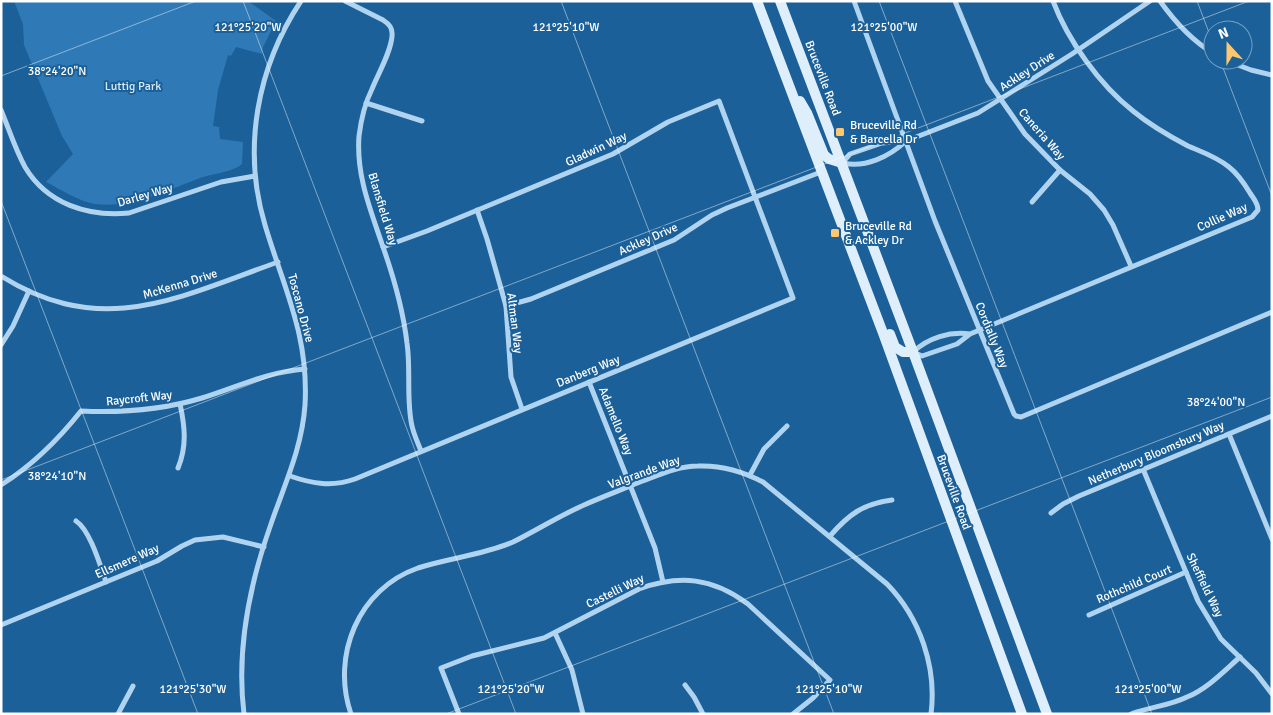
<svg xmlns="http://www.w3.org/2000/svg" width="1273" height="715" font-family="Signika,sans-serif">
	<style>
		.park { fill: #2f7ab6 }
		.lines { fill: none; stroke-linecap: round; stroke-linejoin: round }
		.street { stroke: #b0d4f0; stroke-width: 5 }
		.secondary { stroke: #deeefb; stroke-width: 10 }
		.ticks { fill: none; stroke: #fff; stroke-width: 1; stroke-opacity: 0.45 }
		.poi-dot { fill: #ffc670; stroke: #1b6099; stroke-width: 2 }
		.labels { text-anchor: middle; stroke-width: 4; stroke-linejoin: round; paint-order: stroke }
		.street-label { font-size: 12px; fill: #fff; stroke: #1b6099 }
		.park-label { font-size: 12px; fill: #d7ecfb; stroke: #1b6099 }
		.poi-label { font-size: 12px; fill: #fff; stroke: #1b6099; text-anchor: start }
		.ticks-label { font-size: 12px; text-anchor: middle; fill: #fff; stroke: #1b6099; stroke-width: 4; stroke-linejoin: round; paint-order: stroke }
	</style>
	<rect width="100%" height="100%" fill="#1b6099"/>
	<path class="park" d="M14 1H248L276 21 263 47 262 54 236 47 231 56 228 55 218 90 213 126 219 127 220 139 243 142 242 164C235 171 214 174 203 177 170 189 131 209 95 204 78 201 62 190 46 182L73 154 62 136 24 45 23 24Z"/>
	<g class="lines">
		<g class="street">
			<path d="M345 1 383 20C389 24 393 28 392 36 391 52 378 74 372 89 365 103 361 120 359 136 356 176 371 211 383 247 394 278 403 310 407 343 411 370 406 400 412 426 414 435 418 443 421 451"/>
			<path d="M854 1 935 221 1014 414 1016 416 1021 417 1272 312"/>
			<path d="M955 1 988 81 1025 134 1060 170 1090 194 1104 210 1113 225 1131 266"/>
			<path d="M1160 1C1175 22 1191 40 1213 53"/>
			<path d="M1225 60 1251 70 1272 75"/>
			<path d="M366 103 422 121"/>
			<path d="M1 110C9 129 15 149 25 167 47 204 88 217 129 213L221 182 255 176"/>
			<path d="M842 163 850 154 882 143 906 141 978 113 1072 54 1150 1"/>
			<path d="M843 163C865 168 889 157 906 141"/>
			<path d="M1032 202 1060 170"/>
			<path d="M477 210 487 239 506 306 511 377 522 409"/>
			<path d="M1 276C102 339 177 298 278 262"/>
			<path d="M506 306 531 299 674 240 712 215 727 208 821 172"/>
			<path d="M970 334C950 331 928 338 913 352L922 356 957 344 970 334 1252 217 1258 210C1258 203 1254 199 1250 193 1244 183 1238 174 1229 167 1217 157 1202 152 1188 146 1169 136 1150 125 1133 111 1100 85 1068 41 1053 1"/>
			<path d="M1 345 13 326 29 291"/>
			<path d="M589 382 655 548 663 582"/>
			<path d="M1229 434 1272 539"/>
			<path d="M178 468C187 446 185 427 180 404"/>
			<path d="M1143 469 1198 601 1221 639 1256 673 1272 694"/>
			<path d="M750 475 764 449 787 426"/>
			<path d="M290 476C313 484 332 487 355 479L793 298 719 101 668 122 613 154 427 231 383 247"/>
			<path d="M1 485C33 465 58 440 81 411 122 413 162 410 202 398 238 387 266 372 305 369"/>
			<path d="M1051 513 1063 504 1079 496 1272 416"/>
			<path d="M76 521C90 530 100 565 106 582"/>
			<path d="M830 536C849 514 863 504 892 500"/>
			<path d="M1089 615 1186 572"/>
			<path d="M1 625 157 561 182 546 195 540 223 537 264 547"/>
			<path d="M555 633 572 670 583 714"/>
			<path d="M685 685 694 697 703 714"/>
			<path d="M118 714 133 686"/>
			<path d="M244 714C236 649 250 582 272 521 286 481 302 447 305 405 309 335 284 289 265 225 242 149 257 67 301 1"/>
			<path d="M351 714C331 656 358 589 418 568 449 558 483 555 513 542 537 530 559 516 584 505 602 497 621 490 640 482 659 475 678 466 698 466 722 465 742 471 763 482L887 584C920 618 937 667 931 714"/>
			<path d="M459 714 441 668 472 656 544 638 639 589C680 574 713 578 748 604L830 680 813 698 793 714"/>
			<path d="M1131 714C1149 707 1169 706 1187 697 1207 689 1224 671 1240 657"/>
		</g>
		<g class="secondary">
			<path d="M757 1 883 333 1022 714"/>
			<path d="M780 1 913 352 1047 714"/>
			<path d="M800 101 807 113 824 155 829 159 842 163"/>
			<path d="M890 334 895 347 903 352H913"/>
		</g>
	</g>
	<path class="ticks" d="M243 1 516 714M561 1 834 714M879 1 1152 714M1197 1 1213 43M1220 60 1272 196M1 76 196 1M1 201 198 714M1 480 1249 1M446 714 1272 397"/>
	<g class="poi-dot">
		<rect x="835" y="127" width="10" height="10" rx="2.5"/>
		<rect x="830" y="228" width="10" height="10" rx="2.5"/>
	</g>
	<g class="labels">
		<g class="street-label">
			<text transform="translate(1027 71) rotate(-33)" y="4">Ackley Drive</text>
			<text transform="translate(823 78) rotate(69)" y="4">Bruceville Road</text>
			<text transform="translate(1042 134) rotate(49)" y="4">Caneria Way</text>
			<text transform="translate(596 149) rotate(-25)" y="4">Gladwin Way</text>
			<text transform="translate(145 195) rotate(-16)" y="4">Darley Way</text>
			<text transform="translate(383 209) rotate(73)" y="4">Blansfield Way</text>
			<text transform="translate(1222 217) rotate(-24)" y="4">Collie Way</text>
			<text transform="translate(648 239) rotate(-24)" y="4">Ackley Drive</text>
			<text transform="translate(180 284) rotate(-17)" y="4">McKenna Drive</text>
			<text transform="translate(301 308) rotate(75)" y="4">Toscano Drive</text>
			<text transform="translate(515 323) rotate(83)" y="4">Altman Way</text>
			<text transform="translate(992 335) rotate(68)" y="4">Cordially Way</text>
			<text transform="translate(588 371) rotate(-22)" y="4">Danberg Way</text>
			<text transform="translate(139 398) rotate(-6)" y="4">Raycroft Way</text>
			<text transform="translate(616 421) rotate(68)" y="4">Adamello Way</text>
			<text transform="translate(1156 453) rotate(-23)" y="4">Netherbury Bloomsbury Way</text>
			<text transform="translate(644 472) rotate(-20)" y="4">Valgrande Way</text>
			<text transform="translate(954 492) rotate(70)" y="4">Bruceville Road</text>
			<text transform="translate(127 561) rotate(-24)" y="4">Ellsmere Way</text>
			<text transform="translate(1134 584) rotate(-23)" y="4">Rothchild Court</text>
			<text transform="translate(1205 585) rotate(64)" y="4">Sheffield Way</text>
			<text transform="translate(615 591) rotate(-26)" y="4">Castelli Way</text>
		</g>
		<g class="park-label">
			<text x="133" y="90">Luttig Park</text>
		</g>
		<g class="poi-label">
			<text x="850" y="129">Bruceville Rd<tspan x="850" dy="14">&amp; Barcella Dr</tspan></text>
			<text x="845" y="230">Bruceville Rd<tspan x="845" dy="14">&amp; Ackley Dr</tspan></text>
		</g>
	</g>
	<g class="ticks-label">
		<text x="248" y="31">121°25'20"W</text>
		<text x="566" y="31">121°25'10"W</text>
		<text x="884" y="31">121°25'00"W</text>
		<text x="57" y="75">38°24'20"N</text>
		<text x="1216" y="406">38°24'00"N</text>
		<text x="57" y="480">38°24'10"N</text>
		<text x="193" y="693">121°25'30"W</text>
		<text x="511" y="693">121°25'20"W</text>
		<text x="829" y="693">121°25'10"W</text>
		<text x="1148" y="693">121°25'00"W</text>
	</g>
	<rect width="1273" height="715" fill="none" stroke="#ffffff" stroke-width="5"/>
	<g transform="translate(1228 45) rotate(339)"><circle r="24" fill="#1b6099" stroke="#76a0c2"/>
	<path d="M0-4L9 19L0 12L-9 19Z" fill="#ffc670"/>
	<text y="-8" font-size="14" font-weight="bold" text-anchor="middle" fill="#ffffff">N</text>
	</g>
</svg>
